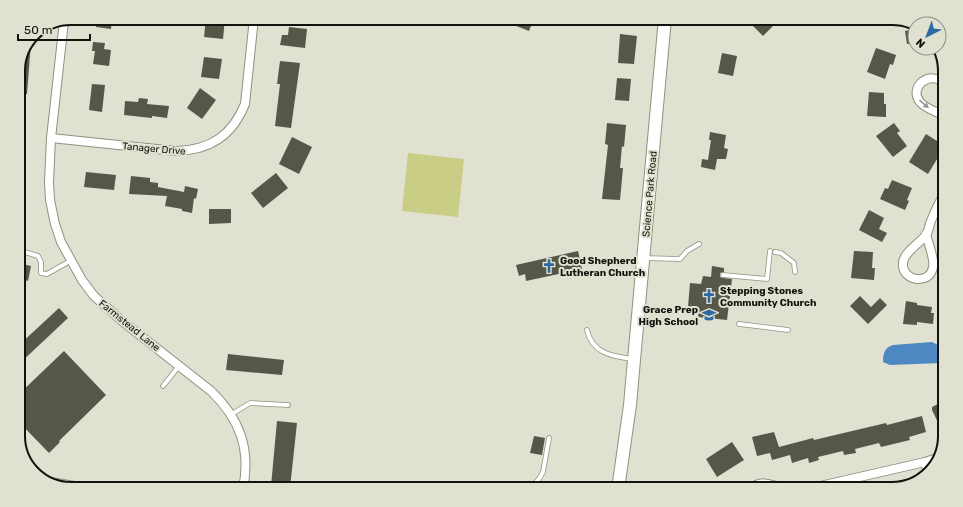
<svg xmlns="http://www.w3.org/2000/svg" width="963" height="507" font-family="Rubik,sans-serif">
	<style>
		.green { fill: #cacd85 }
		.water { fill: #4d88c3 }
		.building { fill: #565749 }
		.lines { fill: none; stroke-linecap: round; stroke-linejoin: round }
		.service-casing { stroke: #909181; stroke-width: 5.5 }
		.minor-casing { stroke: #909181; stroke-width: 10 }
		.tertiary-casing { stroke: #909181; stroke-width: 12 }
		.secondary-casing { stroke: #909181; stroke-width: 14 }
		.service { stroke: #fff; stroke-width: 4 }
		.minor { stroke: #fff; stroke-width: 8 }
		.tertiary { stroke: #fff; stroke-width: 10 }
		.secondary { stroke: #fff; stroke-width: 12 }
		.oneway { fill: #959592 }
		.labels { text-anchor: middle; stroke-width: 4; stroke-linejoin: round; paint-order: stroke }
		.street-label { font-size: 10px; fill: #13130d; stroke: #e0e1d0 }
		.poi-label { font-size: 10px; font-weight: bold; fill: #13130d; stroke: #e0e1d0; text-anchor: start }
		.rim { fill: none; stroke: #13130d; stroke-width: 2 }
	</style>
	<rect width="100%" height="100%" fill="#e0e1d0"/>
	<path class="green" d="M408 153 464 159 458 217 402 211Z"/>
	<path class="water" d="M932 342C944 348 945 349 945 361L941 363 890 365 883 362C883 354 884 348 893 345Z"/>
	<g class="building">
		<path d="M97 18H112L111 29 96 27Z"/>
		<path d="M206 18H225L223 39 204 37Z"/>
		<path d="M496 18H534L529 31Z"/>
		<path d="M757 18H768L775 24 763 36 751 24Z"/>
		<path d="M289 27 307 29 305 48 280 45 282 35H288Z"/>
		<path d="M915 29V43L907 44 905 31Z"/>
		<path d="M620 34 637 36 634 64 618 63Z"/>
		<path d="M30 41 31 42 27 94 18 93V67Z"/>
		<path d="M93 42 105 43 104 49 111 50 109 66 93 64 95 51H92Z"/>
		<path d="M876 48 896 55 893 65 890 64 885 79 867 72Z"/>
		<path d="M722 53 737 56 733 76 718 73Z"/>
		<path d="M204 57 222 59 219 79 201 77Z"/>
		<path d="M280 61 300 63 291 128 275 126 280 84H277Z"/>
		<path d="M617 78 631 79 629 101 615 100Z"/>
		<path d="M92 84 105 85 102 112 89 110Z"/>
		<path d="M200 88 216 100 202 119 187 108Z"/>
		<path d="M869 92 884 93V104H886V117L867 116Z"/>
		<path d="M139 98 148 99 147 104 169 106 167 118 152 116V118L124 115 125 101 138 102Z"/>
		<path d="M607 123 626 125 624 147 622 146 620 168H623L620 200 602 199 608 145 605 144Z"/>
		<path d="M894 123 900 131 897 133 907 146 893 157 876 136Z"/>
		<path d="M710 132 726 135 724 148 728 149 726 159H717L715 170 701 167 702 159 708 160 711 140H709Z"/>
		<path d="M926 134 945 146 928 174 909 162Z"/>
		<path d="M292 137 312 147 299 174 279 164Z"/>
		<path d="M86 172 116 175 114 190 84 187Z"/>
		<path d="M276 173 288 188 263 208 251 193Z"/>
		<path d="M131 176 150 178V182L158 183V187L184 192 185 186 198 189 196 199 194 198 192 213 182 211V209L165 206 167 196 129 194Z"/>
		<path d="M892 180 912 188 907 200 909 201 905 210 880 199 885 188 888 189Z"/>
		<path d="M209 209H231V223L209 224Z"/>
		<path d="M869 210 884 218 879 229 887 233 882 242 859 230Z"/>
		<path d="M578 251 582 269 526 281 525 274 519 276 516 265Z"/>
		<path d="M854 251 873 252 872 268H875L874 280 851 278Z"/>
		<path d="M18 263 31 266 28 281 18 278Z"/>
		<path d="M712 266 724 268V272L720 273V277L723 278 732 279 727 320 698 317 699 308 688 307 690 283 701 284 703 276 711 277Z"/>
		<path d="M860 296 871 307 880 298 887 305 868 324 850 306Z"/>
		<path d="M906 301 917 303V305L932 307 931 313H934L933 324 917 322V325L903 324Z"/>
		<path d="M59 308 68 318 18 365V346Z"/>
		<path d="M64 351 106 395 59 441 60 442 49 453 18 421V395Z"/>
		<path d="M228 354 284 360 282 375 226 370Z"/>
		<path d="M942 402 945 409V437L932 410V407Z"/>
		<path d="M922 416 926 432 909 437 910 440 881 447 879 443 855 449 856 453 844 455 843 451 818 457 819 460 809 463 808 458 792 463 790 455 772 460 770 453 757 456 752 437 774 432 779 447 813 438 814 440 886 423 887 425Z"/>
		<path d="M277 421 297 423 290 488 271 486Z"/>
		<path d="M534 436 545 438 542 455 530 453Z"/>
		<path d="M732 442 744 460 717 477 706 459Z"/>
	</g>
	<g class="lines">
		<defs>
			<g id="service">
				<path d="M18 250 38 256 41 262V273L47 274 70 261"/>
				<path d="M775 252 781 253 794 263 795 272"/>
				<path d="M644 258 680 259 687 251 699 244"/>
				<path d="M723 275 767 279 770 251"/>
				<path d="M739 324 788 330"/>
				<path d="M587 330C592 353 611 356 632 359"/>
				<path d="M163 386 179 366"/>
				<path d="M232 414 250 403 288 405"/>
				<path d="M529 489 539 479 543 472 549 438"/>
			</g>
			<g id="minor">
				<path d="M64 21 51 138 49 182 50 200 55 224 61 242 82 280 94 296 122 321 211 391C240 419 251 449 243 489"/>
				<path d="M945 84C930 69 908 87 920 102 926 109 937 112 945 116"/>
				<path d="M51 138 176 151C210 150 232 136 245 104L254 18"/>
				<path d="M926 234C928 243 935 259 933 267 930 286 901 281 903 263 903 253 920 243 926 235 929 231 929 225 931 221 935 211 939 202 945 193"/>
				<path d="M925 462 928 473"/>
				<path d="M751 489C761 478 774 486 786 489"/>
				<path d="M807 489 925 462 940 457"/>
			</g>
			<path id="tertiary" d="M45 482 86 489"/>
			<path id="secondary" d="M618 489 630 405 634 360 665 18"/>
		</defs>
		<use href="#service" class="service-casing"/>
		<use href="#minor" class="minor-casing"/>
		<use href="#tertiary" class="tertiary-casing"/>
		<use href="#secondary" class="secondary-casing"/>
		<use href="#service" class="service"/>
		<use href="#minor" class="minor"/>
		<use href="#tertiary" class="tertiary"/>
		<use href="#secondary" class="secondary"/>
	</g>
	<defs><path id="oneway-solid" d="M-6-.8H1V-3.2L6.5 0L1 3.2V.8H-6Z"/></defs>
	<use class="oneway" href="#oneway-solid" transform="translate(924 104) rotate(40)"/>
	<defs>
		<symbol id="church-bare" viewBox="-9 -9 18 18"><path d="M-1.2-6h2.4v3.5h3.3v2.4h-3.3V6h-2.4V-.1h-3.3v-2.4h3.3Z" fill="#2e69a1" stroke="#e0e1d0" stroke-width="2.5" paint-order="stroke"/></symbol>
		<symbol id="school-bare" viewBox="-9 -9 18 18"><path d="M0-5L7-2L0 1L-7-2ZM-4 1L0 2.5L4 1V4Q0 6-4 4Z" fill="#2e69a1" stroke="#e0e1d0" stroke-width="2.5" paint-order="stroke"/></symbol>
	</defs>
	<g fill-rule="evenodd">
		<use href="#church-bare" x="539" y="256" width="20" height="20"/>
		<use href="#church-bare" x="699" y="286" width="20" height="20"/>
		<use href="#school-bare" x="699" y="305" width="20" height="20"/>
	</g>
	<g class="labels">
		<g class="street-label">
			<text transform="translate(154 148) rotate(5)" y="4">Tanager Drive</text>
			<text transform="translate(649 194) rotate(-85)" y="4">Science Park Road</text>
			<text transform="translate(130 325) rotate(39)" y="4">Farmstead Lane</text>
		</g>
		<g class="poi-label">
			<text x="560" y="264">Good Shepherd<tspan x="560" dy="12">Lutheran Church</tspan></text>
			<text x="720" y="294">Stepping Stones<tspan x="720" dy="12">Community Church</tspan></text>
			<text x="698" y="313" text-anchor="end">Grace Prep<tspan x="698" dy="12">High School</tspan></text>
		</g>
	</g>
	<path d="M0 0H963V507H0ZM71 25H892A46 46 0 0 1 938 71V436A46 46 0 0 1 892 482H71A46 46 0 0 1 25 436V71A46 46 0 0 1 71 25Z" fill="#e0e1d0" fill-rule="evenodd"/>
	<path class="rim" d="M71 25H892A46 46 0 0 1 938 71V436A46 46 0 0 1 892 482H71A46 46 0 0 1 25 436V71A46 46 0 0 1 71 25Z"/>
	<g transform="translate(927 36) rotate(222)"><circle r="19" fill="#e0e1d0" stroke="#8e8f82"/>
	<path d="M0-3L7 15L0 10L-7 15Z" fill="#2e69a1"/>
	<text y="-6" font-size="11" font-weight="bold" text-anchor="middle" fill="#13130d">N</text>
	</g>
	<path d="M18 34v6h72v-6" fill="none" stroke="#13130d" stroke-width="2"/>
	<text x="24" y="34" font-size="12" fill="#13130d" stroke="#e0e1d0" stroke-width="3" paint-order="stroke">50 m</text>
</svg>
